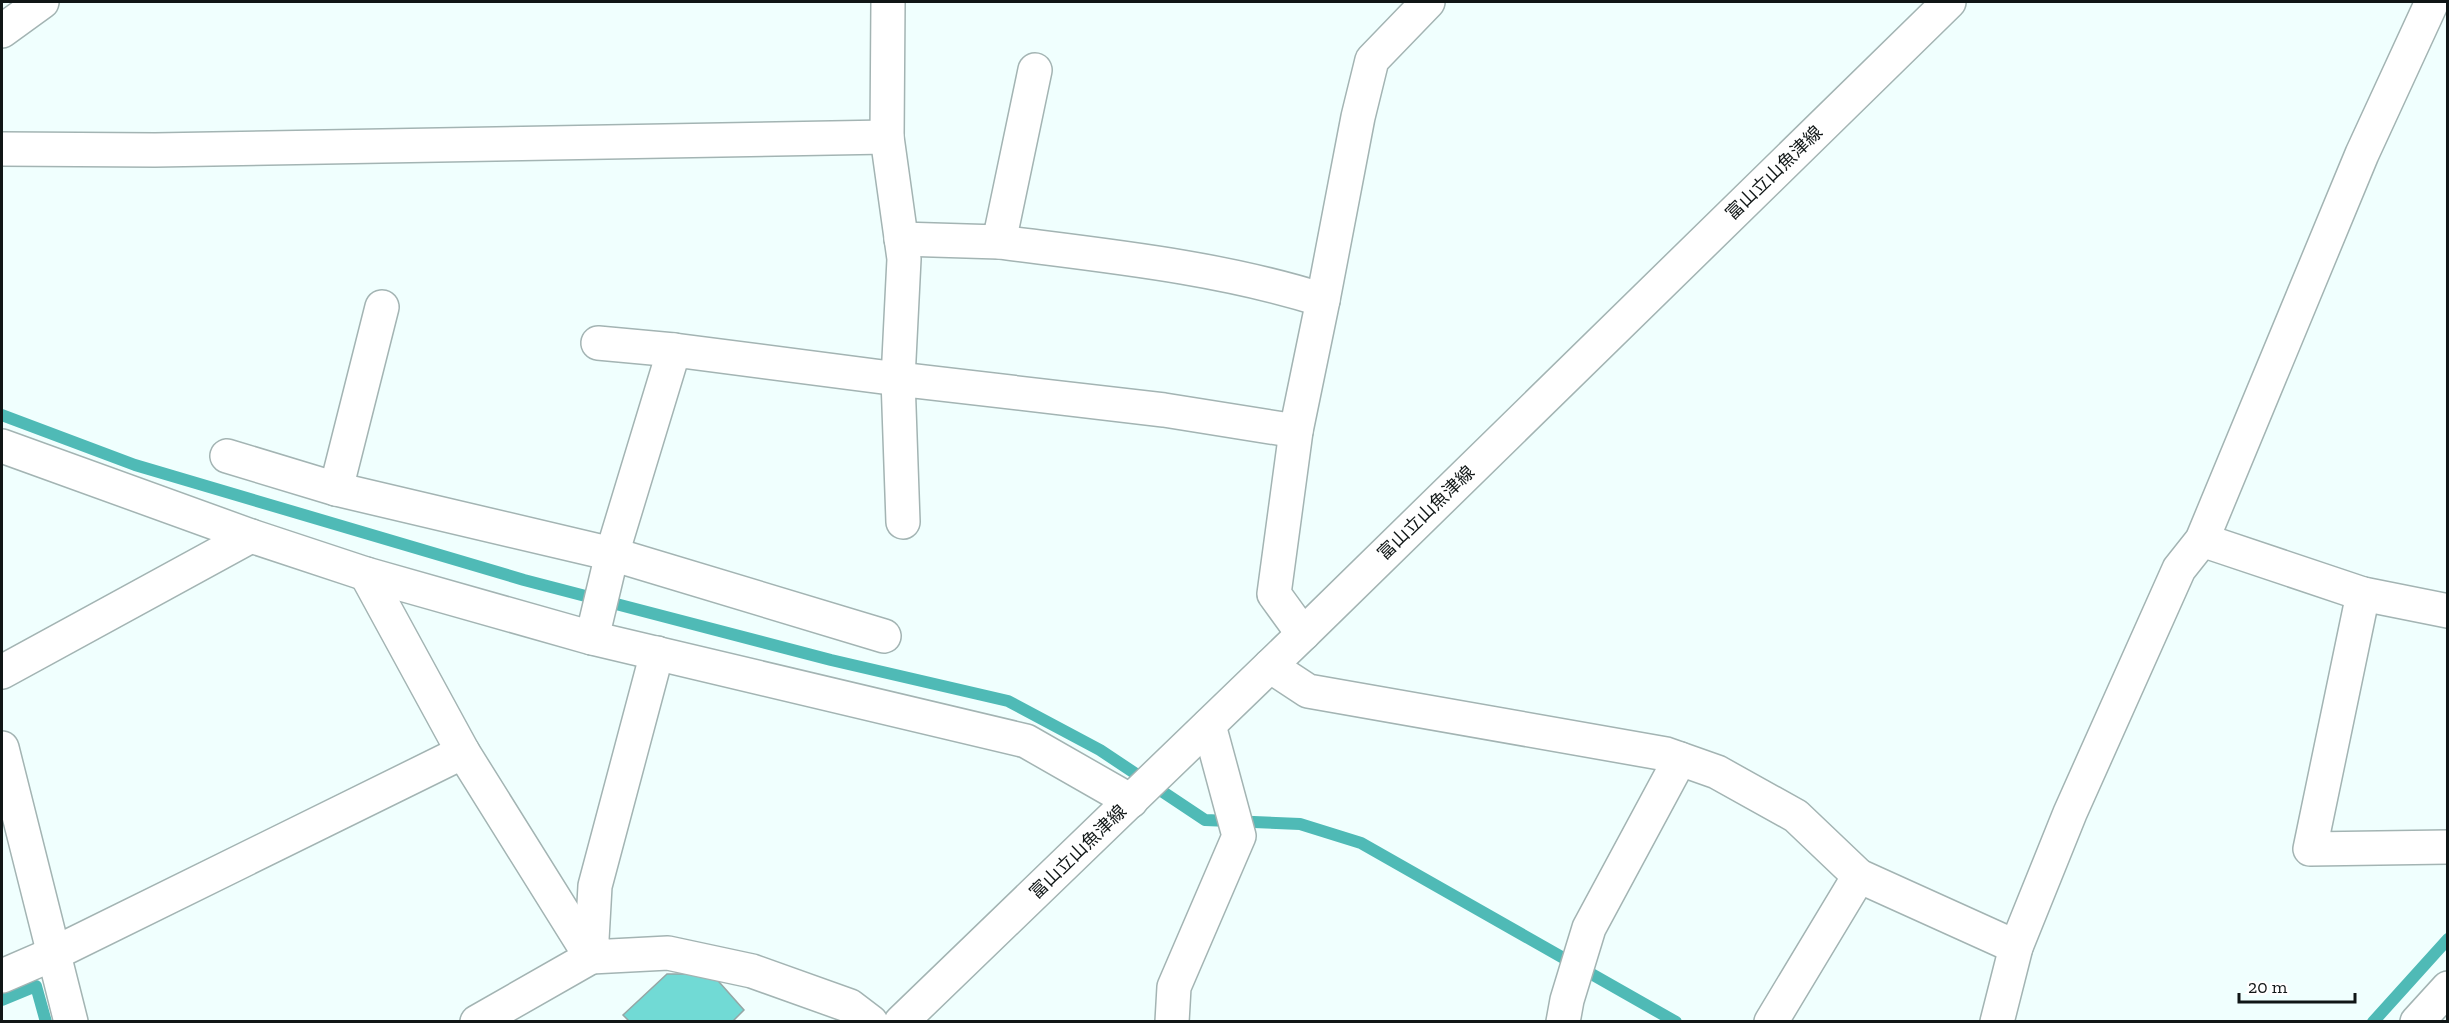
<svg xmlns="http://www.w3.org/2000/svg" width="2449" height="1023" font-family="'Zilla Slab','Noto Sans JP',serif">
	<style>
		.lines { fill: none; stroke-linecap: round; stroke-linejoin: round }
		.stream { stroke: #4fbab6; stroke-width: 12 }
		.building { fill: #71dad5; stroke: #96a6a5; stroke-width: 1.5 }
		.street-casing { stroke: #a3b4b3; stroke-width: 36 }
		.primary-casing { stroke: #a3b4b3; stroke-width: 36 }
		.street { stroke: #fff; stroke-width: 33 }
		.primary { stroke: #fff; stroke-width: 33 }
		.labels { text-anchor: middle; stroke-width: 4.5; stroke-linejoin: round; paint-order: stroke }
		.street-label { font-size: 18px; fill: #101616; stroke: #fff }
	</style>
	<rect width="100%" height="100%" fill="#f0fffe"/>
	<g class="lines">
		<g class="stream">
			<path d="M2 415 135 465 524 580 831 660 1008 701 1100 750 1205 820 1300 824 1361 843 1676 1022"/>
			<path d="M2 1000 36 986 46 1022"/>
			<path d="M2373 1022 2448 939"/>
		</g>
	</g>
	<path class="building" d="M667 974H712L744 1010 732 1022H630L623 1015Z"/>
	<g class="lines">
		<defs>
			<g id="street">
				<path d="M2 31 42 2"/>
				<path d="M2 149 155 150 887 137"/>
				<path d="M901 239 999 242 1035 70"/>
				<path d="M999 242C1108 256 1219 267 1323 300L1358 117 1372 60 1428 2"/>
				<path d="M598 343 674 350"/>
				<path d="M1296 431 1274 594 1303 634"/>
				<path d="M2 446 251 536 366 574 592 638 1026 741 1131 801"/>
				<path d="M227 456 336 489 612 554 884 636"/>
				<path d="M336 489 382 307"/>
				<path d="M903 522 898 379 1164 410 1296 431 1323 300"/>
				<path d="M2202 540 2363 594 2448 611"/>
				<path d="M366 574 463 752 591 957 477 1022"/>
				<path d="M2363 594 2310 849 2448 847"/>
				<path d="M592 638 612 554 674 350 898 379 904 259 887 137 888 2"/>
				<path d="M657 653 595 886 591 957 668 953 752 971 850 1006 871 1022"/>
				<path d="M1270 666 1308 691 1666 754 1717 772 1796 816 1859 876 2016 947"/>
				<path d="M2 672 251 536"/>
				<path d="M2 748 71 1022"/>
				<path d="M2 976 53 954 463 752"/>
				<path d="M1172 1022 1174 987 1239 836 1209 725"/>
				<path d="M1563 1022 1567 1000 1589 928 1680 759"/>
				<path d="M1771 1022 1859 876"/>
				<path d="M1997 1022 2016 947 2070 813 2179 569 2202 540 2362 154 2432 2"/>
				<path d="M2417 1022 2448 988"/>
			</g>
			<path id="primary" d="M901 1022 1303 634 1949 2"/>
		</defs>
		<use href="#street" class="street-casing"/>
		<use href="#primary" class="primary-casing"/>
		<use href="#street" class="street"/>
		<use href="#primary" class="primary"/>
	</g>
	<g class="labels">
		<g class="street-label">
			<text transform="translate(1774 173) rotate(-44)" y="6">富山立山魚津線</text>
			<text transform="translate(1426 513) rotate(-44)" y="6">富山立山魚津線</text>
			<text transform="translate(1078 852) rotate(-44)" y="6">富山立山魚津線</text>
		</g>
	</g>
	<rect width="2449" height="1023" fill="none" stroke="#101616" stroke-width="6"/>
	<path d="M2239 993v9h116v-9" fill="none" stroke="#101616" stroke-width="3"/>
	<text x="2248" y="993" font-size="18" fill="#101616" stroke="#ffffff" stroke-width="4.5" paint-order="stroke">20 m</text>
</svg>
